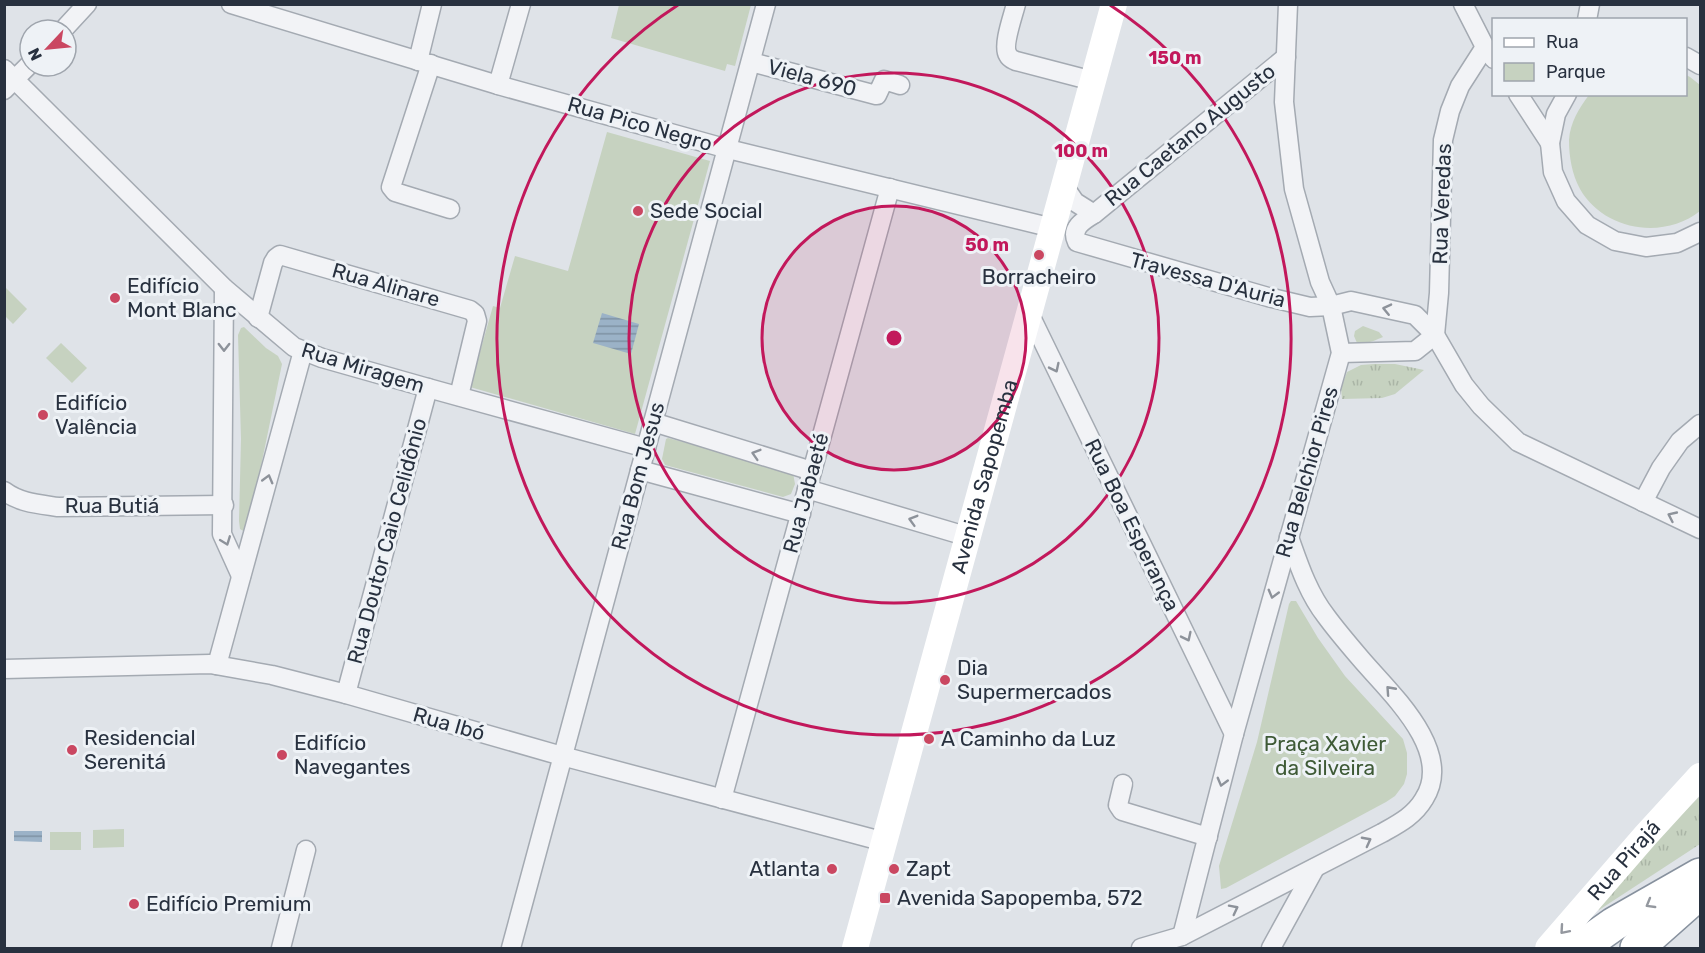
<svg xmlns="http://www.w3.org/2000/svg" width="1705" height="953" font-family="Rubik,sans-serif">
	<style>
		.grass { fill: url(#grass-tufts) }
		.park { fill: #c6d2c0 }
		.water { fill: url(#water-rules) }
		.lines { fill: none; stroke-linecap: round; stroke-linejoin: round }
		.street-casing { stroke: #a4aab2; stroke-width: 21 }
		.highway-casing { stroke: #87919e; stroke-width: 36 }
		.street { stroke: #f2f3f6; stroke-width: 18 }
		.secondary { stroke: #fff; stroke-width: 26 }
		.highway { stroke: #fff; stroke-width: 33 }
		.oneway { stroke: #8d929a }
		.oneway2 { stroke: #94989f }
		.ring { fill: none; stroke: #c2185b; stroke-width: 3 }
		.poi-dot { fill: #ca4761; stroke: #eef2f6; stroke-width: 2 }
		.labels { text-anchor: middle; stroke-width: 6; stroke-linejoin: round; paint-order: stroke }
		.street-label { font-size: 21px; fill: #28313f; stroke: #eef2f6 }
		.poi-label { font-size: 21px; fill: #28313f; stroke: #eef2f6; text-anchor: start }
		.park-label { font-size: 21px; fill: #3e5a36; stroke: #eef2f6 }
		.centre { fill: #c2185b; stroke: #eef2f6; stroke-width: 3 }
		.ring-label { font-size: 18px; text-anchor: middle; font-weight: bold; fill: #c2185b; stroke: #eef2f6; stroke-width: 6; stroke-linejoin: round; paint-order: stroke }
	</style>
	<defs>
		<pattern id="grass-tufts" width="24" height="20" patternUnits="userSpaceOnUse" patternTransform="scale(1.5)"><rect width="24" height="20" fill="#c6d2c0"/><path d="M3 7l-1-3M5 7V3M7 7l1-3M15 17l-1-3M17 17v-4M19 17l1-3" fill="none" stroke="#aab5a6"/></pattern>
		<pattern id="water-rules" width="6" height="5" patternUnits="userSpaceOnUse" patternTransform="scale(1.5)"><rect width="6" height="5" fill="#9bb2c7"/><path d="M0 2.5h6" fill="none" stroke="#7e91a3"/></pattern>
	</defs>
	<rect width="100%" height="100%" fill="#dfe3e8"/>
	<g class="grass">
		<path d="M1374 364H1395L1424 370 1395 394 1382 398 1342 399 1341 388 1347 372 1361 365Z"/>
		<path d="M1700 796V844L1599 910 1592 901Z"/>
	</g>
	<g class="park">
		<path d="M619 5V4L751 5 735 66 727 64 725 71 611 38Z"/>
		<path d="M1686 75 1690 77 1700 85V211C1664 240 1604 231 1580 189 1572 174 1569 157 1569 140 1570 123 1579 108 1589 95L1686 94Z"/>
		<path d="M607 132 710 161 635 434 470 387 493 306 500 308 515 256 568 271Z"/>
		<path d="M5 287 27 309 13 324 5 316Z"/>
		<path d="M1363 326 1379 332 1383 337C1376 340 1365 345 1357 343L1354 336 1355 331Z"/>
		<path d="M244 327 266 348 278 356 282 364 248 529 245 532 240 529 239 521 241 439 238 335 241 328Z"/>
		<path d="M61 343 87 368 72 383 46 358Z"/>
		<path d="M668 438 788 470 793 473 795 484 791 494 783 497 665 465 662 459 666 439Z"/>
		<path d="M1291 601H1296L1318 638 1345 676 1403 739 1407 753V774L1404 784 1395 796 1386 802 1226 888 1221 889 1219 866 1257 742 1289 604Z"/>
		<path d="M124 829V847L93 848V830Z"/>
		<rect x="50" y="832" width="31" height="18"/>
	</g>
	<g class="water">
		<path d="M602 313 639 324 631 354 593 343Z"/>
		<path d="M14 831H42V842L14 841Z"/>
	</g>
	<g class="lines">
		<defs>
			<g id="street">
				<path d="M231 4 498 85 728 149 1053 228"/>
				<path d="M1016 4C1013 16 1002 46 1008 55 1010 59 1012 59 1016 61L1093 81"/>
				<path d="M1463 4 1485 47 1494 59"/>
				<path d="M1587 20 1590 4"/>
				<path d="M63 30 87 4"/>
				<path d="M1286 57 1094 214C1084 220 1070 228 1077 242L1268 297 1310 307 1331 306 1351 301 1415 315 1435 335 1464 385 1481 406 1518 442 1700 529"/>
				<path d="M1686 57 1700 65"/>
				<path d="M418 61 432 4"/>
				<path d="M751 62 876 95H877L884 80 900 85"/>
				<path d="M431 64 391 187 395 192 450 209"/>
				<path d="M4 69 224 288 294 347 322 358 428 388 646 448"/>
				<path d="M498 85 521 4"/>
				<path d="M4 90 30 64"/>
				<path d="M1518 94 1550 143"/>
				<path d="M1567 94 1556 114 1550 143 1553 172 1566 201 1587 225 1615 241 1646 247 1677 243 1700 232"/>
				<path d="M1064 186 1075 202 1094 214"/>
				<path d="M224 288 222 534 241 576"/>
				<path d="M1030 315 1234 734"/>
				<path d="M258 318 273 263 276 258 280 255 470 310 475 314 477 321 459 396"/>
				<path d="M1435 335 1439 293 1443 140 1450 111 1460 86 1485 47"/>
				<path d="M1341 353 1415 351 1435 335"/>
				<path d="M653 422 812 471"/>
				<path d="M640 470 801 514"/>
				<path d="M807 489 969 537"/>
				<path d="M4 491C20 503 38 504 58 507L224 505"/>
				<path d="M1643 502 1661 468 1680 441 1700 424"/>
				<path d="M217 665 303 351"/>
				<path d="M4 669 210 664 272 675 346 694 562 756 885 842"/>
				<path d="M346 694 428 388"/>
				<path d="M1123 784 1118 805 1122 811 1208 837"/>
				<path d="M722 799 890 188"/>
				<path d="M1182 936 1234 734 1341 353 1331 306 1320 282 1294 189 1284 102 1288 4"/>
				<path d="M281 948 306 850"/>
				<path d="M511 948 766 4"/>
				<path d="M1141 948 1182 936 1382 833C1398 824 1414 816 1424 799 1455 751 1389 692 1361 659 1349 645 1337 631 1326 616 1308 593 1299 565 1289 537"/>
				<path d="M1271 948 1315 868"/>
			</g>
			<g id="highway">
				<path d="M1580 948 1614 924 1700 875"/>
				<path d="M1637 948 1700 892"/>
			</g>
		</defs>
		<use href="#street" class="street-casing"/>
		<use href="#highway" class="highway-casing"/>
		<use href="#street" class="street"/>
		<g class="secondary">
			<path id="s1" d="M855 948 1114 4"/>
			<path id="s2" d="M1548 948 1646 835 1700 776"/>
		</g>
		<use href="#highway" class="highway"/>
	</g>
	<defs><path id="oneway-chevron" d="M-2-3.5L2.5 0L-2 3.5" fill="none" stroke-width="1.6" stroke-linecap="round" stroke-linejoin="round" transform="scale(1.5)"/></defs>
	<g class="oneway">
		<use href="#oneway-chevron" transform="translate(1387 309) rotate(-167)"/>
		<use href="#oneway-chevron" transform="translate(224 347) rotate(90)"/>
		<use href="#oneway-chevron" transform="translate(1055 368) rotate(64)"/>
		<use href="#oneway-chevron" transform="translate(756 454) rotate(-163)"/>
		<use href="#oneway-chevron" transform="translate(268 479) rotate(-75)"/>
		<use href="#oneway-chevron" transform="translate(1672 516) rotate(-155)"/>
		<use href="#oneway-chevron" transform="translate(913 520) rotate(-164)"/>
		<use href="#oneway-chevron" transform="translate(226 541) rotate(69)"/>
		<use href="#oneway-chevron" transform="translate(1273 594) rotate(105)"/>
		<use href="#oneway-chevron" transform="translate(1187 637) rotate(64)"/>
		<use href="#oneway-chevron" transform="translate(1390 690) rotate(-132)"/>
		<use href="#oneway-chevron" transform="translate(1222 782) rotate(105)"/>
		<use href="#oneway-chevron" transform="translate(1367 841) rotate(-28)"/>
		<use href="#oneway-chevron" transform="translate(1234 909) rotate(-27)"/>
	</g>
	<g class="oneway2">
		<use href="#oneway-chevron" transform="translate(1650 904) rotate(150)"/>
		<use href="#oneway-chevron" transform="translate(1564 930) rotate(131)"/>
	</g>
	<circle cx="894" cy="338" r="132" fill="#c2185b" fill-opacity=".12"/>
	<g class="ring">
		<circle cx="894" cy="338" r="132"/>
		<circle cx="894" cy="338" r="265"/>
		<path d="M1110 5A397 397 0 1 1 678 5"/>
	</g>
	<g class="poi-dot">
		<circle cx="638" cy="211" r="6"/>
		<circle cx="1039" cy="255" r="6"/>
		<circle cx="115" cy="298" r="6"/>
		<circle cx="43" cy="415" r="6"/>
		<circle cx="945" cy="680" r="6"/>
		<circle cx="929" cy="739" r="6"/>
		<circle cx="72" cy="750" r="6"/>
		<circle cx="282" cy="755" r="6"/>
		<circle cx="832" cy="869" r="6"/>
		<circle cx="894" cy="869" r="6"/>
		<rect x="879" y="892" width="12" height="12" rx="3"/>
		<circle cx="134" cy="904" r="6"/>
	</g>
	<g class="labels">
		<g class="street-label">
			<text transform="translate(812 78) rotate(15)" y="7">Viela 690</text>
			<text transform="translate(640 124) rotate(16)" y="7">Rua Pico Negro</text>
			<text transform="translate(1190 135) rotate(-39)" y="7">Rua Caetano Augusto</text>
			<text transform="translate(1442 204) rotate(-88)" y="7">Rua Veredas</text>
			<text transform="translate(1208 280) rotate(15)" y="7">Travessa D'Auria</text>
			<text transform="translate(386 285) rotate(16)" y="7">Rua Alinare</text>
			<text transform="translate(363 368) rotate(17)" y="7">Rua Miragem</text>
			<text transform="translate(1307 472) rotate(-74)" y="7">Rua Belchior Pires</text>
			<text transform="translate(638 476) rotate(-75)" y="7">Rua Bom Jesus</text>
			<text dy="7" stroke="none"><textPath href="#s1" startOffset="489">Avenida Sapopemba</textPath></text>
			<text transform="translate(806 493) rotate(-75)" y="7">Rua Jabaeté</text>
			<text x="112" y="513">Rua Butiá</text>
			<text transform="translate(1132 525) rotate(64)" y="7">Rua Boa Esperança</text>
			<text transform="translate(387 541) rotate(-75)" y="7">Rua Doutor Caio Celidônio</text>
			<text transform="translate(449 724) rotate(16)" y="7">Rua Ibó</text>
			<text dy="7" stroke="none"><textPath href="#s2" startOffset="116">Rua Pirajá</textPath></text>
		</g>
		<g class="poi-label">
			<text x="650" y="218">Sede Social</text>
			<text x="1039" y="284" text-anchor="middle">Borracheiro</text>
			<text x="127" y="293">Edifício<tspan x="127" dy="24">Mont Blanc</tspan></text>
			<text x="55" y="410">Edifício<tspan x="55" dy="24">Valência</tspan></text>
			<text x="957" y="675">Dia<tspan x="957" dy="24">Supermercados</tspan></text>
			<text x="84" y="745">Residencial<tspan x="84" dy="24">Serenitá</tspan></text>
			<text x="941" y="746">A Caminho da Luz</text>
			<text x="294" y="750">Edifício<tspan x="294" dy="24">Navegantes</tspan></text>
			<text x="820" y="876" text-anchor="end">Atlanta</text>
			<text x="906" y="876">Zapt</text>
			<text x="897" y="905">Avenida Sapopemba, 572</text>
			<text x="146" y="911">Edifício Premium</text>
		</g>
		<g class="park-label">
			<text x="1325" y="751">Praça Xavier<tspan x="1325" dy="24">da Silveira</tspan></text>
		</g>
	</g>
	<circle cx="894" cy="338" r="9" class="centre"/>
	<g class="ring-label">
		<text x="1175" y="64">150 m</text>
		<text x="1081" y="157">100 m</text>
		<text x="987" y="251">50 m</text>
	</g>
	<rect width="1705" height="953" fill="none" stroke="#28313f" stroke-width="12"/>
	<rect x="1492" y="18" width="195" height="78" fill="#eef2f6" stroke="#9fa5ad" stroke-width="1.5"/>
	<rect x="1504" y="38" width="30" height="9" fill="#ffffff" stroke="#9fa5ad" stroke-width="1.5"/>
	<text x="1546" y="48" font-size="18" fill="#28313f">Rua</text>
	<rect x="1504" y="63" width="30" height="18" fill="#c6d2c0" stroke="#9fa5ad" stroke-width="1.5"/>
	<text x="1546" y="78" font-size="18" fill="#28313f">Parque</text>
	<g transform="translate(48 48) rotate(244)"><circle r="28" fill="#eef2f6" stroke="#9fa5ad" stroke-width="1.5"/>
	<path d="M0-4.5L10 22L0 15L-10 22Z" fill="#ca4761"/>
	<text y="-9" font-size="16" font-weight="bold" text-anchor="middle" fill="#28313f">N</text>
	</g>
</svg>
